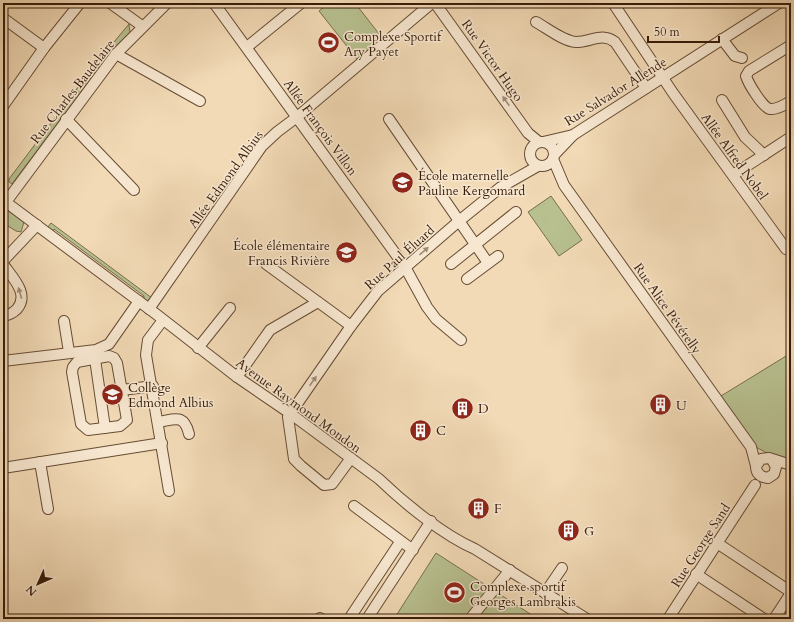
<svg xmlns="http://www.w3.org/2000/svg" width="794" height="622" font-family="Cardo,serif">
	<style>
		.green { fill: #b8c090; stroke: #786e4c }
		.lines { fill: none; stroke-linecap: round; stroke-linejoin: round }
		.minor-casing { stroke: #664c34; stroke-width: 12 }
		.minor { stroke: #f7e7d0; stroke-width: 10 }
		.oneway { fill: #a18c76 }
		.labels { text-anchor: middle; stroke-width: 3; stroke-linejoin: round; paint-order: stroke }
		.poi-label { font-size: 13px; fill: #371c09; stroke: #f7e7d0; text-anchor: start }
		.street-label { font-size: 13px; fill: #371c09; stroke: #f7e7d0 }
	</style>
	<rect width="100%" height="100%" fill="#f2dab6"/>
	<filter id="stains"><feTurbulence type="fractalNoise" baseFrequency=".005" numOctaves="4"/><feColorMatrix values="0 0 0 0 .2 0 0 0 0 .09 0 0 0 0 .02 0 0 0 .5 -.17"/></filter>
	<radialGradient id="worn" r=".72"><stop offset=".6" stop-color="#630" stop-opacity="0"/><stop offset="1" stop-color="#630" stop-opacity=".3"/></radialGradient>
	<g class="green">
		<path d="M329 3H355L383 39 357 59 319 11Z"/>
		<path d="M129 24 130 33 98 69 12 184 9 182V179L94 66Z"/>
		<path d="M551 196 582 240 559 256 528 212Z"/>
		<path d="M3 207 24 222 21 232 16 231 3 223Z"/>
		<path d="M51 223 152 298 149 303 144 299V296L54 229 52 232 47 228Z"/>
		<path d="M791 353V461L779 460 756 447 721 396Z"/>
		<path d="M436 553 538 619H394Z"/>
	</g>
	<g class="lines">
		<defs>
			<g id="minor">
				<path d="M110 3 142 26"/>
				<path d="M214 3 405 267 427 307 436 319 461 340"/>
				<path d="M435 3 528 133 539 142"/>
				<path d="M613 3 673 93 786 249 791 246"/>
				<path d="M3 18 44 48"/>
				<path d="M536 22C547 28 563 41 576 42 591 42 602 32 615 42L646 88"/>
				<path d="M722 39 735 56 742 58"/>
				<path d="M791 45 749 71 746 76C748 83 763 108 770 109 777 110 786 104 791 101"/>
				<path d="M247 47 301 3"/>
				<path d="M116 54 200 101"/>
				<path d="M722 100 745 137 764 155"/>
				<path d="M3 106 44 48 80 3"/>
				<path d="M66 119 134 190"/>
				<path d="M389 119 488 263"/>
				<circle cx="542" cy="154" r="12"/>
				<path d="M543 142 573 135 779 3"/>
				<path d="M554 155 573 135"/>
				<path d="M553 159 564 185 751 447 756 466"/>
				<path d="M733 175 791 137"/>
				<path d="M3 200 156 314 237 377 291 414 379 479C404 503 443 535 475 549L587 619"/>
				<path d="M6 202 116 54 167 3"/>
				<path d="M3 261 37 225"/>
				<path d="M3 264C12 277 30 294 17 309 13 313 9 315 3 316"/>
				<path d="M266 264 351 326"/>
				<path d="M451 264 516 212"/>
				<path d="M467 279 498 256"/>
				<path d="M149 309 262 146 277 132 297 117 432 3"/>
				<path d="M163 320 148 340 146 355 169 491"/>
				<path d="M64 321 69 352"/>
				<path d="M198 348 230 308"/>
				<path d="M109 356 114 358 117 363 127 420 120 426 88 430 81 424 72 372 73 367 77 362Z"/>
				<path d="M95 359 105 428"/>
				<path d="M3 361 96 350 109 344 139 301"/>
				<path d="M237 377 270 330 318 302"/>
				<path d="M122 390 153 386"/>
				<path d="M159 422C176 419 184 414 189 434"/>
				<path d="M351 458 332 484 324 485 301 466 294 459 288 417 351 326 378 291 459 221 501 187 538 166"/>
				<path d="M772 460 776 467 774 474 768 478C760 477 756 473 756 466L761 459 769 458 791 465"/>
				<path d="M40 462 48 509"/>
				<path d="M3 468 162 443"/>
				<path d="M354 506 413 550"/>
				<path d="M717 543 791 592"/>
				<path d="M696 574 764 619"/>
				<path d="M545 593 562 568"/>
				<path d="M320 618 322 619"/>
				<path d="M349 619 400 542"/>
				<path d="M367 619 431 521"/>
				<path d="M470 619 510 570"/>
				<path d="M668 619 755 485"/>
				<path d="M774 619 791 593"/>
			</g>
		</defs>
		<use href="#minor" class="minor-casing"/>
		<use href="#minor" class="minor"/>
	</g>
	<defs><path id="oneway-solid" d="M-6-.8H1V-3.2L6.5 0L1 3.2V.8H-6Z"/></defs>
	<g class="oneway">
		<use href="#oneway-solid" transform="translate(506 101) rotate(-125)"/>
		<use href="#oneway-solid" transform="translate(424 251) rotate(-41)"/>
		<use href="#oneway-solid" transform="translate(20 293) rotate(-106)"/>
		<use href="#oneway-solid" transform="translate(313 381) rotate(-55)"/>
	</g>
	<defs>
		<symbol id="stadium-disc" viewBox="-11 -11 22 22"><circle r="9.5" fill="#8f2418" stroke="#f7e7d0"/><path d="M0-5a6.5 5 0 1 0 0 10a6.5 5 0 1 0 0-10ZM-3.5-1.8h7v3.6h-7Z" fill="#fff"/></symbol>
		<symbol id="school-disc" viewBox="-11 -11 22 22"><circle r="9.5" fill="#8f2418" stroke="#f7e7d0"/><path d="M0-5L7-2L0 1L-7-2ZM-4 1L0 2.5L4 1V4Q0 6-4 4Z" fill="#fff"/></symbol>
		<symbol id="building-disc" viewBox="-11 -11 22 22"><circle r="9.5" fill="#8f2418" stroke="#f7e7d0"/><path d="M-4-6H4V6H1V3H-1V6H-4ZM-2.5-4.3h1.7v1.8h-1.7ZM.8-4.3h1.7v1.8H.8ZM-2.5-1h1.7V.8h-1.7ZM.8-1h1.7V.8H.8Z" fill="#fff"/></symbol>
	</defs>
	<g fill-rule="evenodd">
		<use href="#stadium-disc" x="316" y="30" width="25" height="25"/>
		<use href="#school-disc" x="390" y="170" width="25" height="25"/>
		<use href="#school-disc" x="334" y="240" width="25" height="25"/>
		<use href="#school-disc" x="100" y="382" width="25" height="25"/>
		<use href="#building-disc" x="648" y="392" width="25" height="25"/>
		<use href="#building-disc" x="450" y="396" width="25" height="25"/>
		<use href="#building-disc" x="408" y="418" width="25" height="25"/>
		<use href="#building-disc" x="466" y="496" width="25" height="25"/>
		<use href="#building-disc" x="556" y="518" width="25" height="25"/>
		<use href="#stadium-disc" x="442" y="580" width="25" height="25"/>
	</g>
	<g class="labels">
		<g class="poi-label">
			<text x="344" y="41">Complexe Sportif<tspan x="344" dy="15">Ary Payet</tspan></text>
			<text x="418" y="180">École maternelle<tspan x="418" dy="15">Pauline Kergomard</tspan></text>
			<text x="330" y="250" text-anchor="end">École élémentaire<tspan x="330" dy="15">Francis Rivière</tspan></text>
			<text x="128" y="392">Collège<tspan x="128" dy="15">Edmond Albius</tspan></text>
			<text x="676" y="410">U</text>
			<text x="478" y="413">D</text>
			<text x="436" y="435">C</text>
			<text x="494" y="513">F</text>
			<text x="584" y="536">G</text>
			<text x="470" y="591">Complexe sportif<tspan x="470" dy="15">Georges Lambrakis</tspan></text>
		</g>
		<g class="street-label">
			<text transform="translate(493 60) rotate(55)" y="5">Rue Victor Hugo</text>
			<text transform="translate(72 91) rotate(-52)" y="5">Rue Charles Baudelaire</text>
			<text transform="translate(615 91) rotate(-32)" y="5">Rue Salvador Allende</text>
			<text transform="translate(321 127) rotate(54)" y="5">Allée François Villon</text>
			<text transform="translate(735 156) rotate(54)" y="5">Allée Alfred Nobel</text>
			<text transform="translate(225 179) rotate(-54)" y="5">Allée Edmond Albius</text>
			<text transform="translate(399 257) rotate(-42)" y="5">Rue Paul Éluard</text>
			<text transform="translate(668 308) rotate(55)" y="5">Rue Alice Pévérelly</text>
			<text transform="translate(299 405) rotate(36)" y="5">Avenue Raymond Mondon</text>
			<text transform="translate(700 545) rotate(-57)" y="5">Rue George Sand</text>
		</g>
	</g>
	<rect width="794" height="622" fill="none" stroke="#f2dab6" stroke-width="16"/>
	<rect x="4" y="4" width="786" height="614" fill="none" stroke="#371c09" stroke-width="2"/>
	<rect x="8" y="8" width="778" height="606" fill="none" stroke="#371c09"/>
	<g transform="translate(38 584) rotate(225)" stroke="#f7e7d0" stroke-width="3" paint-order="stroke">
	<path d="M0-3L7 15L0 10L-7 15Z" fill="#371c09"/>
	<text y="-6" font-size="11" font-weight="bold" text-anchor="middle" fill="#371c09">N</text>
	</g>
	<path d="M648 36v6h71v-6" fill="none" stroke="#371c09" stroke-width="2"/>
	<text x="654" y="36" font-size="12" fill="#371c09" stroke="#f7e7d0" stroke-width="3" paint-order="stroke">50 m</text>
	<rect width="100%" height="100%" filter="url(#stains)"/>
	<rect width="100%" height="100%" fill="url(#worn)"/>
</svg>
